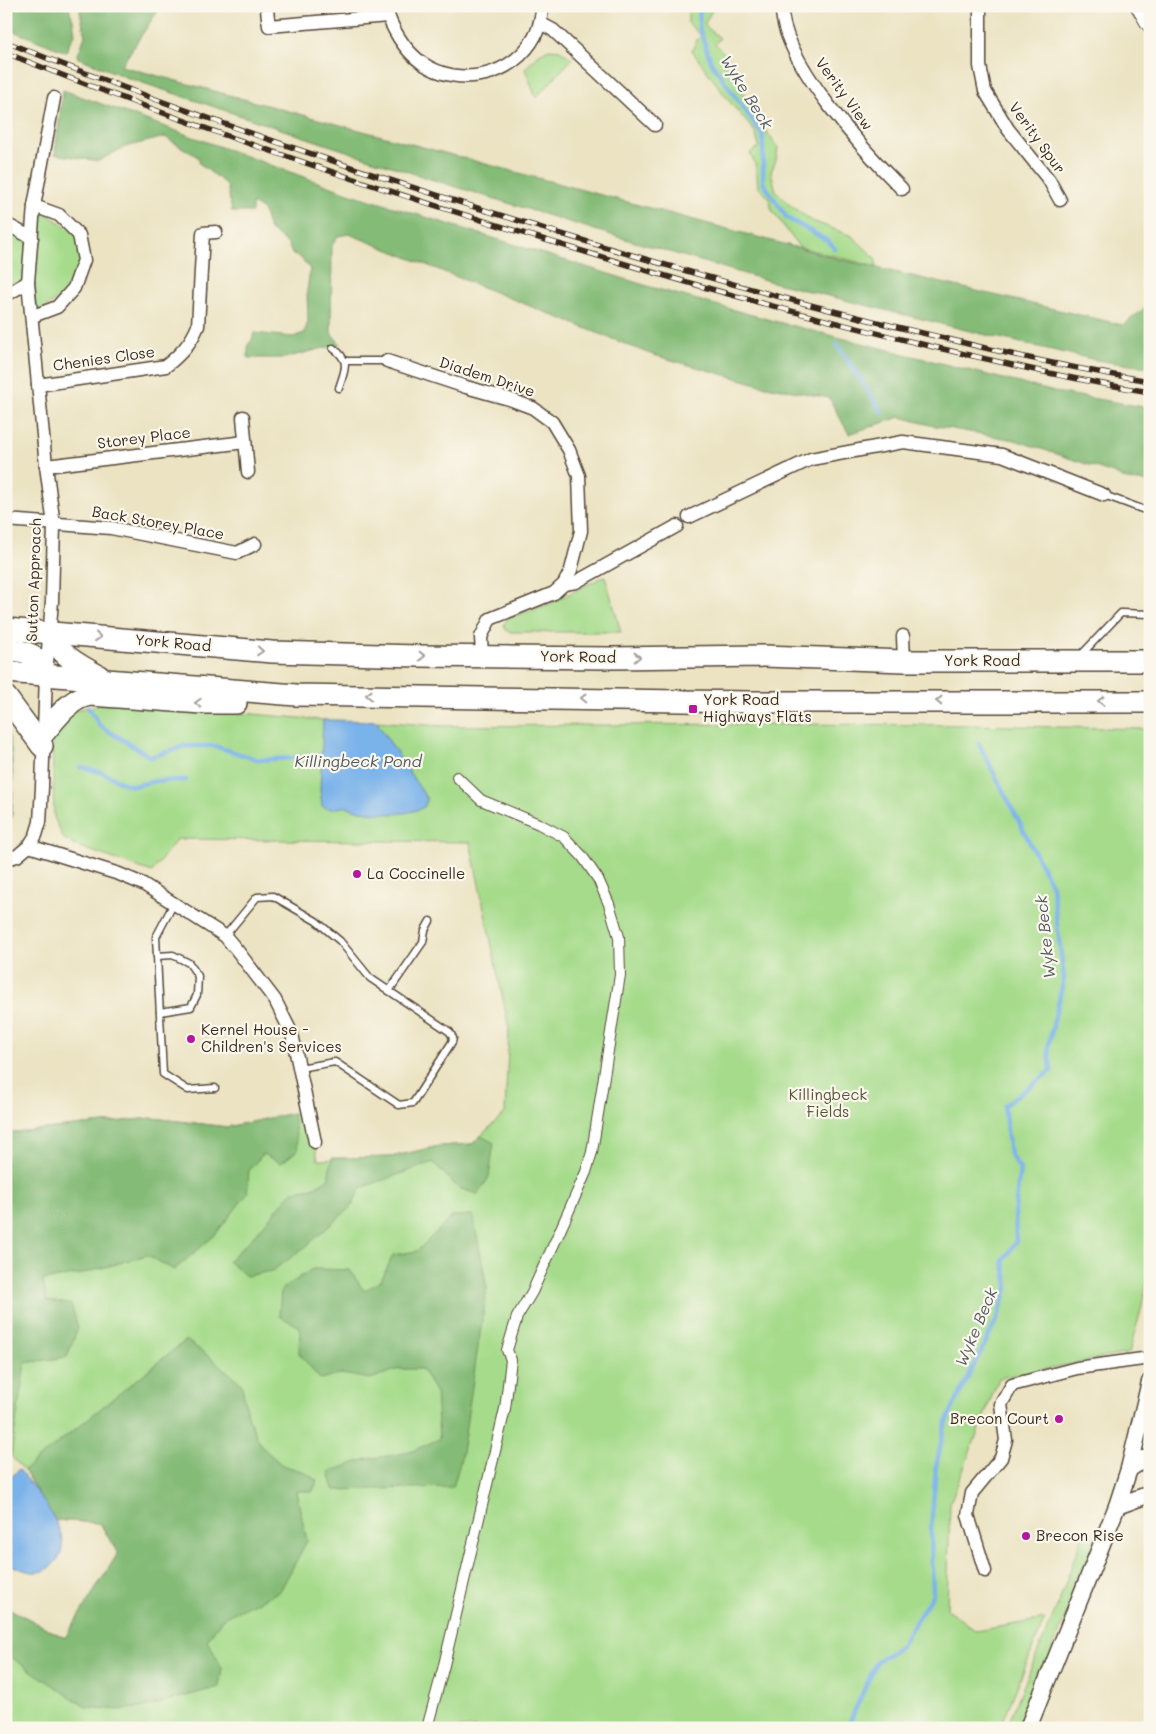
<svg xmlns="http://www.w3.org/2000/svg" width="1156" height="1734" font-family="Mali,sans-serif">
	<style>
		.green { fill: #a6db8b; stroke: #708254 }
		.forest { fill: #84bb77; stroke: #60724a }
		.water { fill: #7ab2ea; stroke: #5a6e84 }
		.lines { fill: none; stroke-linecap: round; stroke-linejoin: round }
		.stream { stroke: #7ab2ea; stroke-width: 4.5 }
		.service-casing { stroke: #554637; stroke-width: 9 }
		.pedestrian-casing { stroke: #554637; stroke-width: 12 }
		.minor-casing { stroke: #554637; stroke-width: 15 }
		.tertiary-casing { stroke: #554637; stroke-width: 19 }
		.secondary-casing { stroke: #554637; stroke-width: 20 }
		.trunk-casing { stroke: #554637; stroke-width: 24 }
		.service { stroke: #fff; stroke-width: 6 }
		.pedestrian { stroke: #fff; stroke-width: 10 }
		.minor { stroke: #fff; stroke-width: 12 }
		.tertiary { stroke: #fff; stroke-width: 16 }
		.secondary { stroke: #fff; stroke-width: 18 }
		.trunk { stroke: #fff; stroke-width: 21 }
		.rail-casing { stroke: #3b2a1e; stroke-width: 5.5 }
		.rail { stroke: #fbf7ec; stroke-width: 4; stroke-dasharray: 11; stroke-linecap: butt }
		.oneway { stroke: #a79f9a }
		.poi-dot { fill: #b5179e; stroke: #fbf7ec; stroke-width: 2 }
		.labels { text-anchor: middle; stroke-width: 4.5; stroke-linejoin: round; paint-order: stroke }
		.street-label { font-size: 15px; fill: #3b2a1e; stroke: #fbf7ec }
		.poi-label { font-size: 15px; fill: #3b2a1e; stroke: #fbf7ec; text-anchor: start }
		.park-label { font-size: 15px; fill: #565639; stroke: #fbf7ec }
		.water-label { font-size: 16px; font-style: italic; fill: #515a65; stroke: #fbf7ec }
	</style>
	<rect width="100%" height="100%" fill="#fbf7ec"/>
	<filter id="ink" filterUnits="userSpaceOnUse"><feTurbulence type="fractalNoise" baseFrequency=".02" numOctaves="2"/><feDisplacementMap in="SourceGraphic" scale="10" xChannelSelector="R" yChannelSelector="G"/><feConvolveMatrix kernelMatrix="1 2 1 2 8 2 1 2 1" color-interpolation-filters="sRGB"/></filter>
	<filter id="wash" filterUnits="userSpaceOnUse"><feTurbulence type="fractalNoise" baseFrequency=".0096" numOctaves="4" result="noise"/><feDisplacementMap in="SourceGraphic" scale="20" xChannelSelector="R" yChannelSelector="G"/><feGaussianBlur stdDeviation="1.12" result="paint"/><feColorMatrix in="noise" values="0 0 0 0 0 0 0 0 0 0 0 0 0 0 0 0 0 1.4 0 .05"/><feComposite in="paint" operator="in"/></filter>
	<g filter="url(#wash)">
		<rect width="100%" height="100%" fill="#ebe3c2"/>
		<g class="green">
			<path d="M688 6H714L704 25 720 38 715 44 729 58 735 68 740 88 761 124 778 148 776 160 771 172 776 191 790 205 810 220 852 236 875 258 877 267 799 247 772 210 769 198 758 187 756 166 750 153 759 147 755 132 729 101 692 51 697 40 701 36 688 23Z"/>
			<path d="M549 49 560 50 572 59 536 98 525 69 539 54Z"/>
			<path d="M34 206 79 235 84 260 74 288 33 316 28 282 6 295V224L31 237Z"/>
			<path d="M605 576 621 632H509L505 629 504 624 508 618 549 604Z"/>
			<path d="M110 702 323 720 376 721 442 726 761 724 971 725 1150 729V1262L1141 1310 1129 1353 999 1378 950 1503 947 1609 976 1631 1045 1619 1000 1728H6V1607L65 1638 118 1554 100 1523 54 1520 24 1470 11 1456 6 1461V1133L153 1118 227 1127 309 1110 318 1160 391 1157 439 1146 472 1144 505 1113 509 1028 470 842 177 839 152 872 74 845 63 838 54 817 52 736 76 710Z"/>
			<path d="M1085 1528C1092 1532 1094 1537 1094 1545L1021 1728H1006L1060 1599Z"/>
		</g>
		<g class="forest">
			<path d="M6 6H68L73 20 75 35 69 43 66 52 6 28Z"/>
			<path d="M79 6H161L121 66 843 260 1123 325 1150 304V368L1096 360 982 334 772 282 608 234 424 177 128 78 77 57 85 36Z"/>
			<path d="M63 90 348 193 654 288 774 321 1055 392 1150 408V482L1127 480 1113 473 1015 440 930 425 900 417 849 434 829 398 761 385 650 354 349 234 338 236 332 245 331 333 340 344 284 358H248V344L252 340 254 333 293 337 304 333 308 322 307 291 310 269 300 257 292 254 288 244 269 229 263 210 252 203V212H232L227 185 200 164 198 157 165 137 125 147 98 161 55 154Z"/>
			<path d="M6 728C15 749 13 795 12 818L8 816 6 799Z"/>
			<path d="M293 1113 298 1150 281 1163 263 1154 249 1170 247 1194 215 1235 174 1270 147 1255 81 1274 43 1280 47 1301 71 1304 78 1328 67 1357 25 1363 11 1456 6 1461V1133L153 1118 227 1127Z"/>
			<path d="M481 1136 494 1143 489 1177 478 1194 458 1188 433 1162 361 1188 351 1207 303 1249 272 1271 246 1276 228 1261 253 1237 293 1191 313 1188 328 1179 332 1158 391 1157 439 1146 472 1144Z"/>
			<path d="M473 1215 487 1288 461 1459 453 1487 334 1490 329 1472 363 1460 410 1452 439 1439 436 1393 422 1369H399L370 1379 342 1374 320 1379 299 1353 300 1327 279 1316 281 1290 312 1269 350 1270 364 1291 381 1281 393 1255 417 1251 453 1216Z"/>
			<path d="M186 1340 210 1357 241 1383 249 1419 261 1446 282 1465 305 1472 317 1481 313 1491H296L307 1541 280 1591 223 1618 207 1640 222 1668 219 1687 145 1707 119 1710 86 1707 6 1654V1607L65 1638 118 1553 100 1523 54 1520 24 1470Z"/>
		</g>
		<g class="water">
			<path d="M323 720 376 721 427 799 424 807C404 817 378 814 356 810 352 809 348 806 345 807 335 807 332 812 322 806L320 790Z"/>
			<path d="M19 1469C33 1488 70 1529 61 1553 59 1559 54 1564 49 1568 37 1578 17 1568 6 1562V1483Z"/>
		</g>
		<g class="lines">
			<g class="stream">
				<path d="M700 6 699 27 711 62 763 136V182L787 218 828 241 835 249"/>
				<path d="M837 344 881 411"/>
				<path d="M88 707 100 726 151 757 185 746H214L259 760 322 756"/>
				<path d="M80 767 104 773 123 783 133 786 155 781 186 780"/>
				<path d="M847 1728 877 1661 900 1647 933 1594 931 1530 936 1466 946 1422 998 1317 1008 1285 1003 1261 1016 1242 1015 1210 1020 1169 1010 1154 1004 1106 1051 1071 1048 1047 1064 978 1052 886 979 744"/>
			</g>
		</g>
	</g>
	<g filter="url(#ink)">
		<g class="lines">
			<defs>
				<g id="service">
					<path d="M333 348C351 361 345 369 339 388"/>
					<path d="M346 361H387"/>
					<path d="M1104 495 1150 512"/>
					<path d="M1080 656 1121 613 1150 614"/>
					<path d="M174 903 156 937 163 1074 188 1090 215 1088"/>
					<path d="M225 936 257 897 273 896 316 921 340 941 370 978 450 1032 453 1038 452 1042 413 1103 399 1105 335 1062 299 1068"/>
					<path d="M157 956 173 955 189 963 198 976 197 995 191 1007 160 1012"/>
					<path d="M389 991 423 942 425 930 430 921"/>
				</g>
				<path id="pedestrian" d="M427 1728 443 1669 505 1409 511 1360 507 1350 517 1317 532 1292 559 1233 586 1172 592 1152 620 975 619 937 609 904 598 879 582 856 564 837 539 824 481 800 457 777"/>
				<g id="minor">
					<path d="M385 6C391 28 404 50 422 63 460 89 514 76 535 36 540 27 541 16 543 6"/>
					<path d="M782 6C779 58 866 153 902 189"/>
					<path d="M980 6V66L985 91 1008 129 1049 180 1060 200"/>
					<path d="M267 10 269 26 388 16"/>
					<path d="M540 23 553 30 655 125"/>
					<path d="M6 224 32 238"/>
					<path d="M6 295 28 282"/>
					<path d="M33 316 57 307 74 288 84 260 79 235 59 215 34 206"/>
					<path d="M387 361 466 387 509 399 533 408 552 422 569 450 579 476 581 531 571 570 564 584 554 593 490 619 481 637 482 656"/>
					<path d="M38 385 166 366C181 354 191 343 198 326L203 233 216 232"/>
					<path d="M243 417 248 472"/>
					<path d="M46 466 245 442"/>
					<path d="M689 517 811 459 903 442 1002 455 1104 495"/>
					<path d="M6 520 111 528 237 553 255 544"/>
					<path d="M564 584 576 582 677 526"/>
					<path d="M903 636 904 661"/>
					<path d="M29 846 119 874 143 884 225 936 236 949 275 1000 292 1034 315 1142"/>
					<path d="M6 859 17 856 29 846 36 835 40 822 42 787 46 675 52 601 54 525 46 466 28 282 34 206 54 98"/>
					<path d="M985 1571 968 1515 972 1493 1001 1458 1006 1440 1001 1404 1012 1385 1077 1368 1150 1358"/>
				</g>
				<g id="tertiary">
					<path d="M1129 1469 1144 1459 1150 1458"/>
					<path d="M1117 1506 1150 1494"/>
					<path d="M1028 1728 1117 1506 1129 1469 1150 1382"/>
				</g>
				<path id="secondary" d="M1140 6 1150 23"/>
				<g id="trunk">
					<path d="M6 629 272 652 417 656 611 658 764 656 904 661H1150"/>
					<path d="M49 633C61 656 77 664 99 676"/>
					<path d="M6 650C30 651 35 653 46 675"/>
					<path d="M6 672 296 695 747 702H1150"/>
					<path d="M6 697 42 746"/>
					<path d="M43 734C56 719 70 698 90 695L202 703H236"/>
				</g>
			</defs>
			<use href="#service" class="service-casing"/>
			<use href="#pedestrian" class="pedestrian-casing"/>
			<use href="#minor" class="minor-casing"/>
			<use href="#tertiary" class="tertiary-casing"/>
			<use href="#secondary" class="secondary-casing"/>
			<use href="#trunk" class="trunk-casing"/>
			<use href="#service" class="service"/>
			<use href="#pedestrian" class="pedestrian"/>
			<use href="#minor" class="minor"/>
			<use href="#tertiary" class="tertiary"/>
			<use href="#secondary" class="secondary"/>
			<use href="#trunk" class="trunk"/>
			<defs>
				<g id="rail">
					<path d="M6 42C203 121 405 187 608 248 719 281 831 312 944 338 1012 355 1080 370 1150 381"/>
					<path d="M6 53C201 131 401 197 602 257 713 291 825 321 938 348 1009 364 1078 381 1150 392"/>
				</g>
			</defs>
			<use href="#rail" class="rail-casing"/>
			<use href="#rail" class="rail"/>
		</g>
		<defs><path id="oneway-chevron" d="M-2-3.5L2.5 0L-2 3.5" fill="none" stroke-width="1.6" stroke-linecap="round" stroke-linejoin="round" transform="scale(1.25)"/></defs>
		<g class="oneway">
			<use href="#oneway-chevron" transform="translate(98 637) rotate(5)"/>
			<use href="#oneway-chevron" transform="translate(260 651) rotate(5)"/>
			<use href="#oneway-chevron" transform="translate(422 656)"/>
			<use href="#oneway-chevron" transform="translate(637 657) rotate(-1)"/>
			<use href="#oneway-chevron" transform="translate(369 695) rotate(-179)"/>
			<use href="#oneway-chevron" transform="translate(584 698) rotate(-179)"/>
			<use href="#oneway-chevron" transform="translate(939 701) rotate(180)"/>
			<use href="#oneway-chevron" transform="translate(1101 701) rotate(-180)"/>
			<use href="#oneway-chevron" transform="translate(198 703) rotate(-177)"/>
		</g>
	</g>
	<g class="poi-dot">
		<rect x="688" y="704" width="10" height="10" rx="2.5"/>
		<circle cx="357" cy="874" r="5"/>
		<circle cx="191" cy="1039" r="5"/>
		<circle cx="1059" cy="1419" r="5"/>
		<circle cx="1026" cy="1536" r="5"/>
	</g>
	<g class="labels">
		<g class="street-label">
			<text transform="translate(844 94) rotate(54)" y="5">Verity View</text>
			<text transform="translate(1037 138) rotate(54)" y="5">Verity Spur</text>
			<text transform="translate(104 359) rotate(-8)" y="5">Chenies Close</text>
			<text transform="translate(487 377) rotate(18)" y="5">Diadem Drive</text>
			<text transform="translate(144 438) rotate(-7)" y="5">Storey Place</text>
			<text transform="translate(158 523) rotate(10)" y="5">Back Storey Place</text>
			<text transform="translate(34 580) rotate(-88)" y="5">Sutton Approach</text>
			<text transform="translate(173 643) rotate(5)" y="5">York Road</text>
			<text transform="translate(578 657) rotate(1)" y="5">York Road</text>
			<text x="982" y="666">York Road</text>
		</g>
		<g class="poi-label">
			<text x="703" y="705">York Road<tspan x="703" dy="17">Highways Flats</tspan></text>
			<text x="367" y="879">La Coccinelle</text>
			<text x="201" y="1035">Kernel House -<tspan x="201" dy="17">Children's Services</tspan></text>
			<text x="1049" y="1424" text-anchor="end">Brecon Court</text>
			<text x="1036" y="1541">Brecon Rise</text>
		</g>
		<g class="park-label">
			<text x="828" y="1100">Killingbeck<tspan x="828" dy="17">Fields</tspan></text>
		</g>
		<g class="water-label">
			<text transform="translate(747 92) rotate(58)" y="6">Wyke Beck</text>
			<text x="358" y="767">Killingbeck Pond</text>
			<text transform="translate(1045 937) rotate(-96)" y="6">Wyke Beck</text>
			<text transform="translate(976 1327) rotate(-67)" y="6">Wyke Beck</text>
		</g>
	</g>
	<rect width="1156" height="1734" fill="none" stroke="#fbf7ec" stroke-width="25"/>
</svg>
